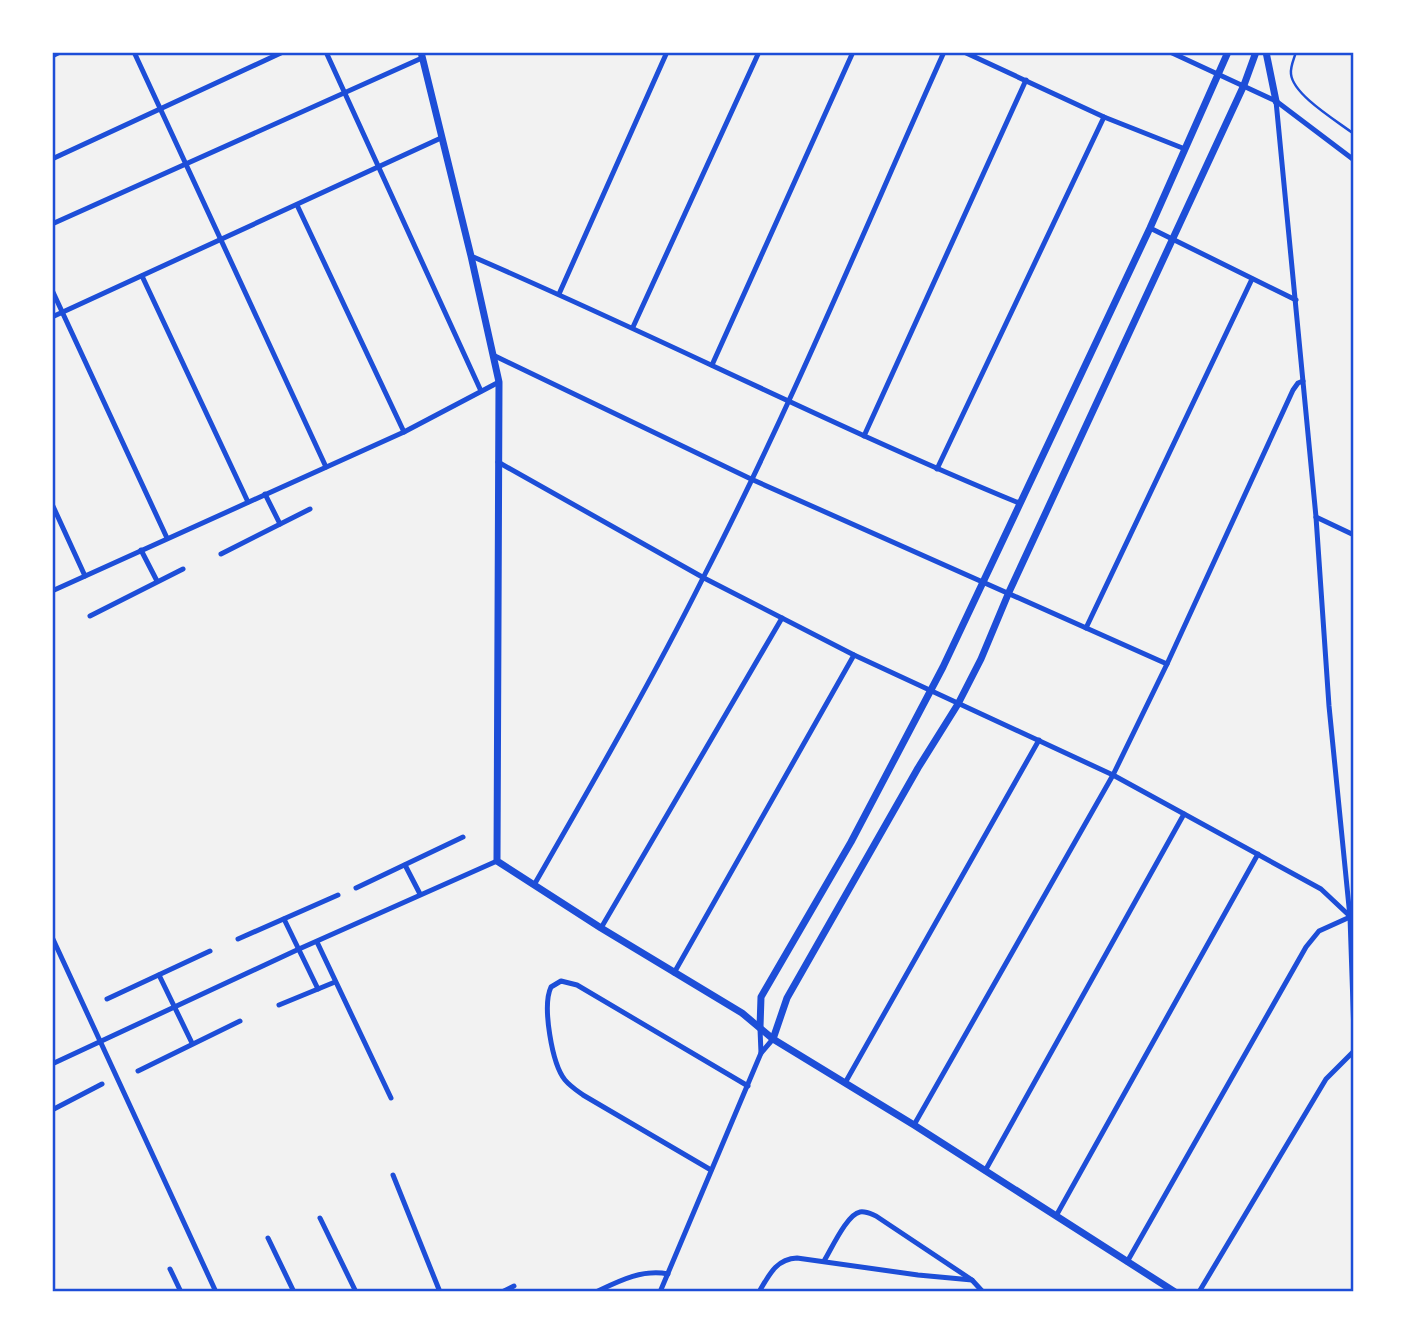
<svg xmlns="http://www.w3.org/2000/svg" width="1406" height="1344" font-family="Inter,sans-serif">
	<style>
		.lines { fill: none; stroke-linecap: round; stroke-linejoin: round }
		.service { stroke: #1d4ed8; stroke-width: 2.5 }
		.minor { stroke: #1d4ed8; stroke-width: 5 }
		.tertiary { stroke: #1d4ed8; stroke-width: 7 }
		.neatline { fill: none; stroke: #1d4ed8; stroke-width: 2.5 }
	</style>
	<rect width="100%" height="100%" fill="#f2f2f2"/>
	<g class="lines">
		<path class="service" d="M1296 52C1294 59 1290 67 1291 74 1293 95 1337 121 1354 134"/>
		<g class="minor">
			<path d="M134 52 326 467"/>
			<path d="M326 52 481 391"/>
			<path d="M964 52 1104 117 1185 149"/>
			<path d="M1170 52 1276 101 1354 160"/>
			<path d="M52 56 60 52"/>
			<path d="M1276 101 1316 517 1329 706 1350 917 1354 1034"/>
			<path d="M52 159 283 52"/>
			<path d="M297 205 404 432"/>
			<path d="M52 224 422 58"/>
			<path d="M1150 228 1296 300"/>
			<path d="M471 256C655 335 834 427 1019 503"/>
			<path d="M142 276 248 502"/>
			<path d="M52 290 167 538"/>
			<path d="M559 294 667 52"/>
			<path d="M52 317 441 138"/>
			<path d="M633 327 759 52"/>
			<path d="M495 356 751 479 1167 664"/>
			<path d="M712 365 853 52"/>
			<path d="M864 436 1026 80"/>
			<path d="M498 462 704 578 854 655 1113 775 1321 889 1354 920"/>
			<path d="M937 469 1104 117"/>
			<path d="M265 494 280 524"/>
			<path d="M52 504 85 576"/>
			<path d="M1316 517 1354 535"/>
			<path d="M141 550 157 581"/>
			<path d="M221 554 310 509"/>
			<path d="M52 591 404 432 499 382"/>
			<path d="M90 616 183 569"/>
			<path d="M1086 628 1252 279"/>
			<path d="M405 865 420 894"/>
			<path d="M534 885C592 784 651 682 703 578 791 407 865 228 944 52"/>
			<path d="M356 888 463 837"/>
			<path d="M284 919 318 989"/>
			<path d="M601 928 782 618"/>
			<path d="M52 937 216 1292"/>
			<path d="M238 939 338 895"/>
			<path d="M317 942 391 1098"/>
			<path d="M674 973 854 655"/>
			<path d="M159 975 192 1043"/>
			<path d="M107 999 210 951"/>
			<path d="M279 1005 335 982"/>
			<path d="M760 1029 761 1053"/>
			<path d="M52 1064 299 949 497 861"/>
			<path d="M138 1071 240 1021"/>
			<path d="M845 1083 1039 740"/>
			<path d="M52 1110 102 1084"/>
			<path d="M914 1125 1113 775 1167 664 1293 390 1298 383 1303 381"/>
			<path d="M711 1170 583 1095C576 1090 570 1086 565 1080 552 1064 542 1006 551 987L561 981 577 985 748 1086"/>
			<path d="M985 1171 1184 814"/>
			<path d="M393 1175 440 1292"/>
			<path d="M1056 1216 1258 854"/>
			<path d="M320 1218 356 1292"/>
			<path d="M268 1238 294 1292"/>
			<path d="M824 1261C831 1250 847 1214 860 1212 866 1211 871 1214 876 1216L972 1280 983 1292"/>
			<path d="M1127 1262 1306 947 1319 931 1350 917"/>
			<path d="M170 1269 181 1292"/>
			<path d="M502 1292 514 1286"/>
			<path d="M596 1292C619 1281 642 1269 668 1274"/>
			<path d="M660 1292 761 1053 773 1039"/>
			<path d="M759 1292C769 1275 776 1259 797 1258L918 1275 972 1280"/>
			<path d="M1199 1292 1326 1079 1354 1051"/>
		</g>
		<g class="tertiary">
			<path d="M421 52 471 256 499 382 497 861 601 928 742 1013 773 1039 914 1125 1175 1292"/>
			<path d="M1266 52 1276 101"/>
			<path d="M760 1027 761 997 851 842 943 667 1150 228 1228 52"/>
			<path d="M773 1039 787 998 918 768 958 704 981 659 1009 592 1244 85 1256 52"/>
		</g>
	</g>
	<rect width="1406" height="1344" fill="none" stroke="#ffffff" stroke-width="108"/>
	<rect x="54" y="54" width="1298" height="1236" class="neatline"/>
</svg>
